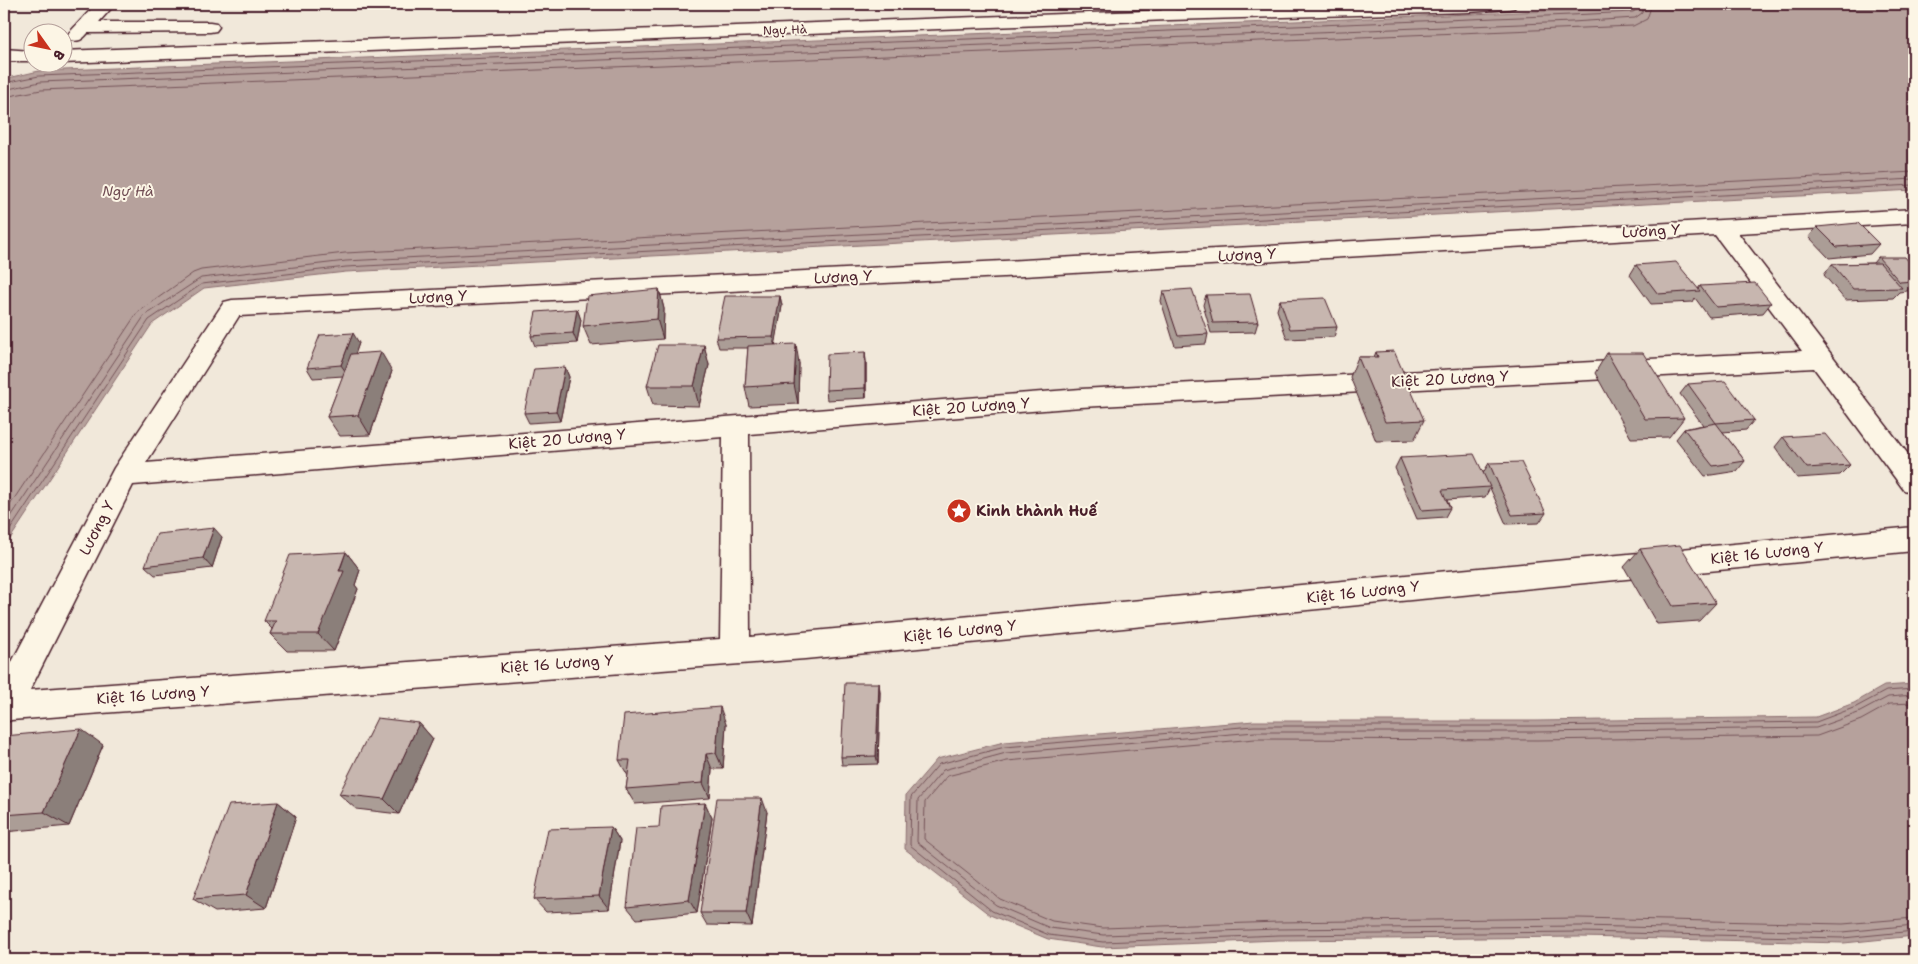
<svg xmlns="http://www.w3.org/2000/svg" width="1918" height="964" font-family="'Shantell Sans',sans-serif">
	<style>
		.water { fill: #b6a19c; stroke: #8b6d6f }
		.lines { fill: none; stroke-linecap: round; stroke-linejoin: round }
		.shore { stroke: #755358; stroke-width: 1 }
		.lane-casing { stroke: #4a1f2b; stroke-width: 4 }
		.street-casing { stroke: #4a1f2b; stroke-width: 3 }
		.lane { fill: #fcf5e5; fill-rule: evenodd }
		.street { fill: #fcf5e5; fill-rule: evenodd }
		.wall { fill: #ab9d96; stroke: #4a1f2b }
		.shaded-wall { fill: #8b7f7a; stroke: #4a1f2b }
		.building { fill: #c7b6af; stroke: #4a1f2b }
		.labels { text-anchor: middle; stroke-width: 4; stroke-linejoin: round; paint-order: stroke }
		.far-street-label { font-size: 12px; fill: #4a1f2b; stroke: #fcf5e5 }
		.far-water-label { font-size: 14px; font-style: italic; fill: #704c53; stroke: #fcf5e5 }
		.street-label { font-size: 15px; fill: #4a1f2b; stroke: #fcf5e5 }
		.poi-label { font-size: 15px; font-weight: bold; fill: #4a1f2b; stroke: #fcf5e5; text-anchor: start }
	</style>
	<rect width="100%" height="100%" fill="#f1e8da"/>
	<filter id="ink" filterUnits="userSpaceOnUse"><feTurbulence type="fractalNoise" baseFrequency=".02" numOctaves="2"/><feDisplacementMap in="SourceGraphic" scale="10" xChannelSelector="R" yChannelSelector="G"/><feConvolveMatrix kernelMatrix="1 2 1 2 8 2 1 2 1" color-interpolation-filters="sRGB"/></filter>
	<g filter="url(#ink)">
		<g class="water">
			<path d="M1632 4H1908L1914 8V190L346 272 204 288 152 324 4 548V79L39 71 1571 10 1634 7Z"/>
			<path d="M1914 684V936L1844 943 1580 937 1279 940 1102 947 1048 939 990 915 905 849 906 795 937 759 1004 742 1254 721H1537L1816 717 1854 703 1884 686Z"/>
		</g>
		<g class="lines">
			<g class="shore">
				<path d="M4 83 39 76 1571 15 1633 12 1638 9V4"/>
				<path d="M4 90 40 82 1572 22 1635 18 1642 13 1644 4"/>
				<path d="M4 97 41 90 1633 26 1647 19 1652 4"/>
				<path d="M4 514 137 313 193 273 201 270 345 253 1914 172"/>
				<path d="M4 527 145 315 201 278 346 261 1914 179"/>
				<path d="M4 539 149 320 202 284 346 267 1914 185"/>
				<path d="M1914 689 1886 691 1856 707 1816 722 1537 726H1254L1005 747 939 764 911 797 910 845 992 911 1049 935 1103 942 1279 935 1580 932 1843 938 1914 931"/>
				<path d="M1914 695 1888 697 1858 713 1816 728 1537 732H1255L1006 753 943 770 918 800 917 842 996 905 1050 928 1103 935 1278 929 1580 926 1843 932 1914 925"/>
				<path d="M1914 703 1890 704 1861 720 1817 736 1537 740 1255 739 1007 761 947 776 925 802 924 839 1000 899 1052 921 1103 928 1278 922 1579 918 1843 924 1914 918"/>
			</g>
			<defs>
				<path id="lane" d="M1160 4H1174L1176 15 1174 18H1164Z"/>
				<g id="street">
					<path d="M96 4H115L99 22H210L216 23 219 27 216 31 210 32 88 33C82 40 79 42 70 40L67 36 70 32Z"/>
					<path d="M1391 4H1517L1514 8 1508 9 1469 12 1169 20 62 63 61 62 62 51 1169 10Z"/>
					<path d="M4 49 32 51V61H4Z"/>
					<path d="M1914 209V223L1738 233 1914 462V493L1904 490 1814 368 1081 407 749 434 750 637 1914 527V551L805 659 11 720 4 723V677L114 468 224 302 232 300 1023 260ZM1715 235 1802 351 1081 389 146 463 239 316 1023 276ZM723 437 720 639 30 690 133 485Z"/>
				</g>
			</defs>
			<use href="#lane" class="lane-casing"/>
			<use href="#street" class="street-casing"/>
			<use href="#lane" class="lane"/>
			<use href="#street" class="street"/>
		</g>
		<g class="wall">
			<path d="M1817 227 1879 244 1870 254 1829 258 1809 237Z"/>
			<path d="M1878 257 1914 268V290L1899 292 1893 298 1845 300 1824 275 1832 264 1873 263Z"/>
			<path d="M1636 265 1698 289 1700 286 1771 303 1763 313 1709 317 1695 298 1693 302 1651 304 1630 275Z"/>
			<path d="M659 289 664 309 663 339 591 345 583 326Z"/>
			<path d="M1163 291 1208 334 1206 344 1175 346 1161 301Z"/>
			<path d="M1206 295 1258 322 1255 332 1211 333 1203 305Z"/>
			<path d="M780 296 782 306 775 345 799 363 798 404 749 406 745 387 748 348H719L716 338Z"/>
			<path d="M1280 300 1337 327 1334 337 1287 339 1277 310Z"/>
			<path d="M577 309 581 320 577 343 535 346 531 336Z"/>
			<path d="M359 343 355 354 392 371 370 435 340 436 327 417 343 376 313 378 307 368Z"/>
			<path d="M704 345 709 365 699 406 653 405 647 386Z"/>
			<path d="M865 352 866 362V398L827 400 826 390Z"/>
			<path d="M1376 352 1424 420 1414 440 1376 441 1350 377 1358 357H1374Z"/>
			<path d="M1607 353 1684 418 1669 437 1631 438 1595 373Z"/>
			<path d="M565 367 569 377 560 421 529 423 524 413Z"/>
			<path d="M1688 384 1754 420 1746 430 1723 432 1745 461 1737 471 1705 476 1676 439 1684 429 1703 425 1680 394Z"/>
			<path d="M1783 437 1850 465 1840 475 1797 478 1775 447Z"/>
			<path d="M1400 458 1483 473 1489 463 1546 513 1539 523 1506 524 1490 488 1485 497 1447 500 1450 508 1445 517 1417 519 1395 468Z"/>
			<path d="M222 537 212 568 155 575 145 566Z"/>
			<path d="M1640 549 1716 603 1699 621 1657 624 1624 567Z"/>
			<path d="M346 552 360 570 355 585 358 589 334 651H287L270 634 272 629 264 621Z"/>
			<path d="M879 683 880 692 878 764 842 765 841 757Z"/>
			<path d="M419 723 433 739 399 814 356 809 339 794Z"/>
			<path d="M726 724 723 769H712L710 798 635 804 626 789 628 776 619 760Z"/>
			<path d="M4 736 103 745 69 826 4 832Z"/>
			<path d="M278 802 296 817 266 908 215 912 193 899Z"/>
			<path d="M705 803 712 818 697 913 637 919 627 907 659 827Z"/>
			<path d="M767 812 752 926 707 925 700 913Z"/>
			<path d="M611 827 620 841 609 909 546 912 534 899Z"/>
		</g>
		<g class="shaded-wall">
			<path d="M659 289 664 309 663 339 657 319Z"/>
			<path d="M780 296 782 306 775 347 773 337Z"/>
			<path d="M577 309 581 320 577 343 573 333Z"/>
			<path d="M353 333 359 343 348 375 341 365Z"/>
			<path d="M796 344 799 363 798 404 794 384Z"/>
			<path d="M704 345 709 365 699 406 694 386Z"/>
			<path d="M381 352 392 371 370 435 358 415Z"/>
			<path d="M865 352 866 362V398L865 388Z"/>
			<path d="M565 367 569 377 560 421 556 411Z"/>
			<path d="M214 528 222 537 212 568 203 558Z"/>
			<path d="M346 552 360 570 355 585 358 589 334 651 318 634Z"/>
			<path d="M879 683 880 692 878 764 876 756Z"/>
			<path d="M720 707 726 724 723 769 716 753Z"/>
			<path d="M419 723 433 739 399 814 384 799Z"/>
			<path d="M81 729 103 745 69 826 44 812Z"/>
			<path d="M706 754 712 769 710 798 703 783Z"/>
			<path d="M762 798 767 812 752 926 746 913Z"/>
			<path d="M278 802 296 817 266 908 246 895Z"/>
			<path d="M705 803 712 818 697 913 689 900Z"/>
			<path d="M611 827 620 841 609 909 599 896Z"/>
		</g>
		<g class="building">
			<path d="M1858 223 1879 244 1837 247 1817 227Z"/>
			<path d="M1878 257H1905L1914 268V281L1900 282Z"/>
			<path d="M1676 262 1700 291 1658 294 1636 265Z"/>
			<path d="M1880 263 1902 288 1853 289 1832 264Z"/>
			<path d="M1755 283 1771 303 1716 307 1700 286Z"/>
			<path d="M659 289 657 319 583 326 587 296Z"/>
			<path d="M1192 289 1208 334 1178 336 1163 291Z"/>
			<path d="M1250 294 1258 322 1213 323 1206 295Z"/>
			<path d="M725 296H780L773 337 716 338Z"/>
			<path d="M1325 298 1337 327 1290 329 1280 300Z"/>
			<path d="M577 309 573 333 531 336 536 312Z"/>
			<path d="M353 333 341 365 307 368 320 335Z"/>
			<path d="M796 344 794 384 745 387 748 346Z"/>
			<path d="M658 345H704L694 386H647Z"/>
			<path d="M1394 351 1424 420 1385 422 1358 357H1378L1376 352Z"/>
			<path d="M381 352 358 415 327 417 351 354Z"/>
			<path d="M865 352V388L826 390 827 354Z"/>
			<path d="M1607 353H1643L1684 418 1645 419Z"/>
			<path d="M565 367 556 411 524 413 534 369Z"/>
			<path d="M1725 381 1754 420 1716 423 1688 384Z"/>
			<path d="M1716 423 1745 461 1713 466 1684 429Z"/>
			<path d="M1825 434 1850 465 1807 468 1783 437Z"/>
			<path d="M1474 454 1490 487 1442 490 1450 508 1422 510 1400 458Z"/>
			<path d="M1521 462 1546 513 1512 515 1489 463Z"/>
			<path d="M214 528 203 558 145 566 157 534Z"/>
			<path d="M1680 545 1716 603 1673 606 1640 549Z"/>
			<path d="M346 552 339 571H344L318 634H270L276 621H264L290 555Z"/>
			<path d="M845 683H879L876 756 841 757Z"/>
			<path d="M720 707 716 753 706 754 703 783 626 789 630 760H619L624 715Z"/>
			<path d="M377 718 419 723 384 799 339 794Z"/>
			<path d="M81 729 44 812 4 815V736Z"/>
			<path d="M717 798H762L746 913H700Z"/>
			<path d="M278 802 246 895 193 899 229 805Z"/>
			<path d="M705 803 689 900 627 907 636 828 659 827 661 806Z"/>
			<path d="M611 827 599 896 534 899 548 829Z"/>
		</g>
	</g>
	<defs>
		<symbol id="sight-disc" viewBox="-11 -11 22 22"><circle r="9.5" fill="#c8321e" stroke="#fcf5e5"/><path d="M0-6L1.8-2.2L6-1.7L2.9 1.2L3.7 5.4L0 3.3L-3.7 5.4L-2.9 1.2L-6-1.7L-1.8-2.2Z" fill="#fff"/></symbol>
	</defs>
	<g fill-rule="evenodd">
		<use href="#sight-disc" x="945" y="497" width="28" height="28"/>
	</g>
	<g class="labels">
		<g class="far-street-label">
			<text transform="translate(785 30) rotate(-2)" y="4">Ngự Hà</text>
		</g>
		<g class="far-water-label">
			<text x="128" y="196">Ngự Hà</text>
		</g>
		<g class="street-label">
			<text transform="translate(1651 231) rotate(-3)" y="5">Lương Y</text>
			<text transform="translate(1247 255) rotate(-3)" y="5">Lương Y</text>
			<text transform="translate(843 277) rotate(-3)" y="5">Lương Y</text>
			<text transform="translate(438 297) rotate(-3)" y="5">Lương Y</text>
			<text transform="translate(1450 379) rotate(-3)" y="5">Kiệt 20 Lương Y</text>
			<text transform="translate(971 407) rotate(-4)" y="5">Kiệt 20 Lương Y</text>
			<text transform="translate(567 439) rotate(-5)" y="5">Kiệt 20 Lương Y</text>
			<text transform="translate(97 528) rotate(-63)" y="5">Lương Y</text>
			<text transform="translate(1767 553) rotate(-6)" y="5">Kiệt 16 Lương Y</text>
			<text transform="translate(1363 592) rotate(-6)" y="5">Kiệt 16 Lương Y</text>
			<text transform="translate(960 631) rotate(-6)" y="5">Kiệt 16 Lương Y</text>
			<text transform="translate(557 664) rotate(-4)" y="5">Kiệt 16 Lương Y</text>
			<text transform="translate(153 695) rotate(-4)" y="5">Kiệt 16 Lương Y</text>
		</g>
		<g class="poi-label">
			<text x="976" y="516">Kinh thành Huế</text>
		</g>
	</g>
	<rect width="1918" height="964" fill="none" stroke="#fcf5e5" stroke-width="20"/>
	<rect x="10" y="10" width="1898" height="944" fill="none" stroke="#4a1f2b" stroke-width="2" filter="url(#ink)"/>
	<g transform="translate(48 48) rotate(123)"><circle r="24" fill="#fcf5e5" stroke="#b59f9b"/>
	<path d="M0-4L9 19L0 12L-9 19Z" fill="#c8321e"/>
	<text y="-8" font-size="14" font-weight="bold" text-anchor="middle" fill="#4a1f2b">B</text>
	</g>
</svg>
